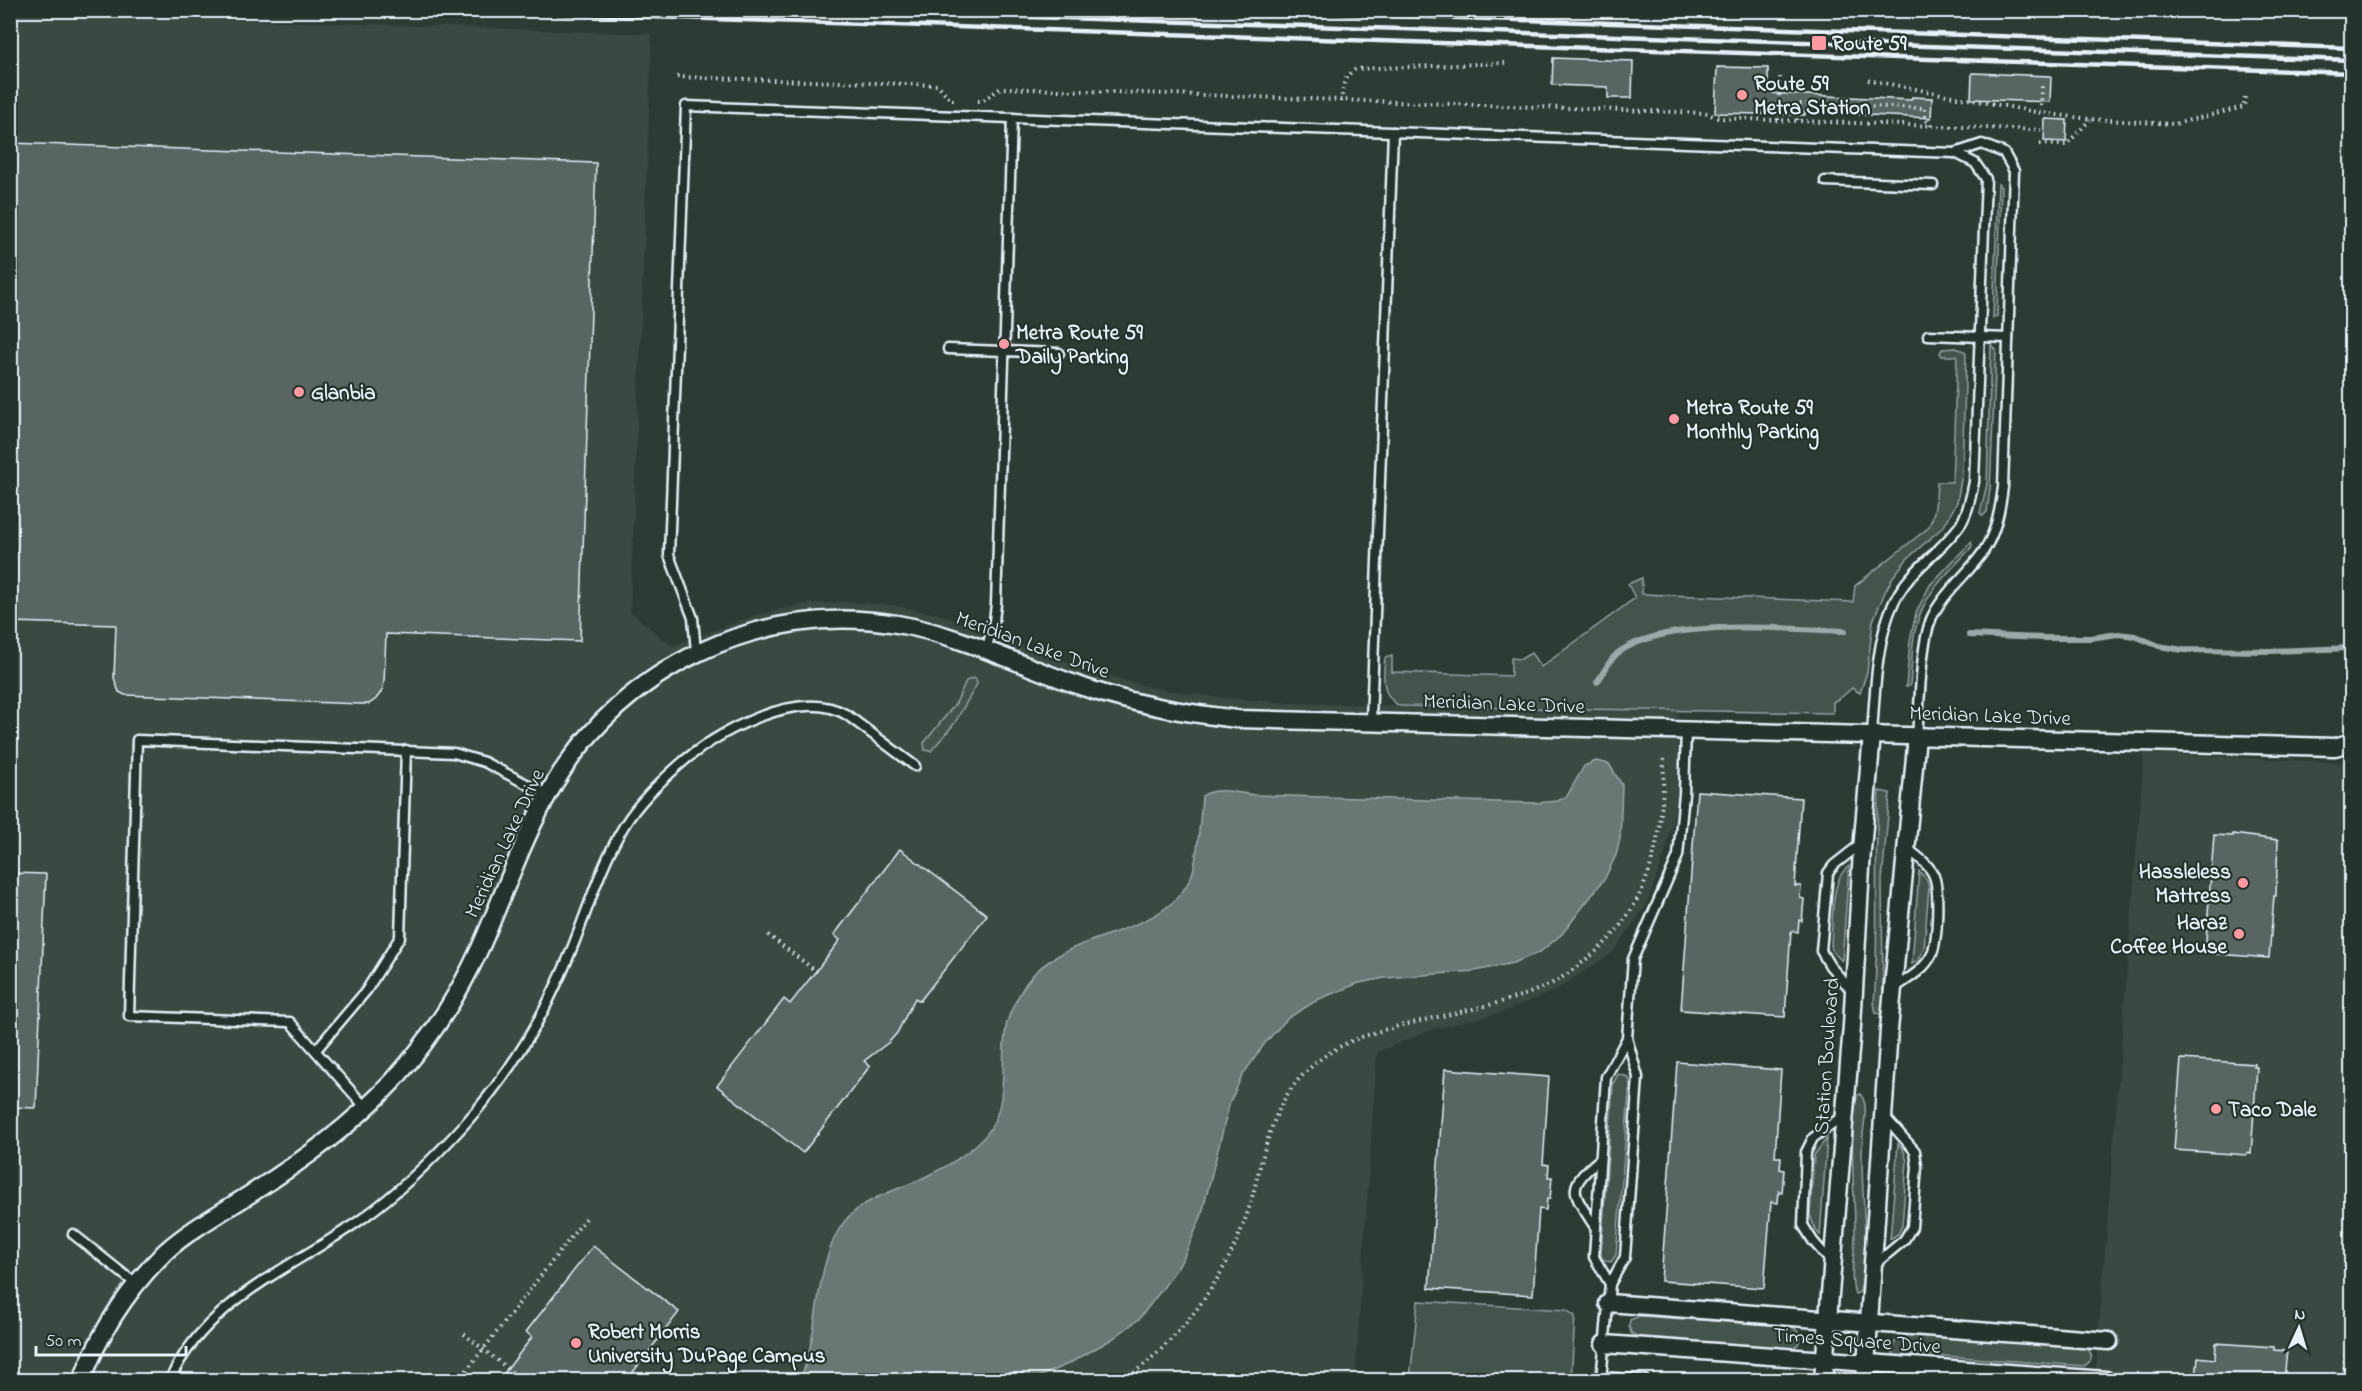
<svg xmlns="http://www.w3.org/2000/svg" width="2362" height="1391" font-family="'Indie Flower',sans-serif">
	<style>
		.built { fill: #3b4843 }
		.green { fill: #45524e; stroke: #96a2a3; stroke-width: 1.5 }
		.water { fill: #6b7775; stroke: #9da8a9; stroke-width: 1.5 }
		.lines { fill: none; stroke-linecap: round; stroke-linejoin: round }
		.stream { stroke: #9da8a9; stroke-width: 6 }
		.building { fill: #596563; stroke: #e8f1f8; stroke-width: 1.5 }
		.lane-casing { stroke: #e8f1f8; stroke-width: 13 }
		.street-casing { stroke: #e8f1f8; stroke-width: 21 }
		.path { stroke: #e8f1f8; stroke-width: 4; stroke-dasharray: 1.5 4.5; stroke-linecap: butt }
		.lane { stroke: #26332d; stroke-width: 8 }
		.street { stroke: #26332d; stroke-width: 16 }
		.rail { stroke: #e8f1f8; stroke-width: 4.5 }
		.poi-dot { fill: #ff9aa2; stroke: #26332d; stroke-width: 2 }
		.labels { text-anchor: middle; stroke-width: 4.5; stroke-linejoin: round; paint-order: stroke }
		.poi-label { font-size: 21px; font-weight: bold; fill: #e8f1f8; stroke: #26332d; text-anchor: start }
		.street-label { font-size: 21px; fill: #e8f1f8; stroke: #26332d }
	</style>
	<rect width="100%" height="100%" fill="#2e3b35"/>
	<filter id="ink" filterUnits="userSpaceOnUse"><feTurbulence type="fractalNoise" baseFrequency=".0167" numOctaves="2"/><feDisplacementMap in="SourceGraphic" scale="12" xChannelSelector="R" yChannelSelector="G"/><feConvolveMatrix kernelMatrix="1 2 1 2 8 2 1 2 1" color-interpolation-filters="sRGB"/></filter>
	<g filter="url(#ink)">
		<g class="built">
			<path d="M11 12 652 34 630 612 672 646 759 614 806 604 850 602 890 605 938 614 1096 672 1151 688 1224 698 1291 703 1679 712 1677 805 1664 856 1646 906 1612 953 1556 990 1503 1012 1434 1029 1377 1052 1355 1380H11Z"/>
			<path d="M2144 753 2351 763V1380H2095Z"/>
		</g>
		<g class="green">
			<path d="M1998 184 2001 187 1997 316 1993 318Z"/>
			<path d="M1991 345 1996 350 1990 489 1987 512 1983 516 1980 513 1987 484Z"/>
			<path d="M1956 348 1964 351 1966 354 1962 474 1957 502 1944 526 1907 559 1893 577 1885 592 1873 621 1867 672 1860 693 1852 688 1843 696 1833 702V713L1400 706C1381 697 1383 676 1385 658L1392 656V672L1511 676V658L1521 659 1531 653 1541 667 1635 598 1628 584 1642 578V594L1853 602 1855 586 1928 528C1936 513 1936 500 1937 482H1952L1957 356H1942L1940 353 1942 349Z"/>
			<path d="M1971 542 1972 546 1969 550C1950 571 1928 590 1919 617 1911 639 1912 663 1910 686L1906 687 1910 641 1916 613 1930 585Z"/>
			<path d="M973 678 976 679 977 684 954 724 931 751 925 750 924 743 956 703 966 681Z"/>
			<path d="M1879 791 1890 793 1882 880 1883 1005 1881 1014 1876 1013 1874 1003C1880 933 1873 862 1879 791Z"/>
			<path d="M1849 866 1842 961 1832 951 1831 944C1833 922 1830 879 1849 866Z"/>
			<path d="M1919 871 1927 880 1929 887 1924 948 1919 960 1912 964Z"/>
			<path d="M1618 1074 1628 1077 1630 1081 1616 1255 1611 1262 1602 1259 1601 1253 1613 1084Z"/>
			<path d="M1860 1094C1869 1103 1864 1122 1863 1134 1858 1186 1872 1240 1860 1292L1855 1294C1849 1275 1855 1254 1855 1234 1855 1188 1848 1141 1857 1096Z"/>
			<path d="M1827 1138 1820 1235 1815 1229 1810 1215 1814 1155Z"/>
			<path d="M1898 1144 1903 1149 1907 1161 1902 1226 1898 1234 1890 1239Z"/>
			<path d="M1418 1301 1566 1310 1575 1316 1571 1380H1410Z"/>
			<path d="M1639 1316 1791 1326C1803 1333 1803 1345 1790 1349L1638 1337 1631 1333 1629 1326 1630 1320Z"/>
			<path d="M1906 1335 2086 1348C2094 1354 2093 1361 2084 1366L1918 1354 1899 1357 1893 1354 1892 1346 1900 1336Z"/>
		</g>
		<path class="water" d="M1596 761 1609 764 1622 785 1620 839 1616 855 1605 878 1562 934 1540 952 1513 963 1475 971 1385 978 1359 983 1319 999 1288 1018 1265 1043 1242 1076 1230 1102 1201 1217 1183 1259 1163 1288 1139 1319 1112 1339 1070 1363 1032 1380H800C820 1333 813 1277 838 1231 857 1197 897 1192 929 1175 946 1167 964 1156 978 1143 1012 1115 999 1065 1006 1027 1009 1011 1018 996 1027 982 1068 927 1162 941 1191 877 1197 864 1201 812 1202 796 1217 786 1237 793 1254 795L1536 803 1558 801 1567 796 1584 766Z"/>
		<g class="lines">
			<g class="stream">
				<path d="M1969 635 2044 638H2090L2118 634 2135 636 2159 646 2183 650 2270 651 2352 648"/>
				<path d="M1597 682C1604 673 1610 658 1619 652 1668 617 1786 629 1845 631"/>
			</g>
		</g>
		<g class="building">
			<path d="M1553 58 1633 61 1632 98H1608V87L1552 85Z"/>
			<path d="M1717 67 1768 68V93L1911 100 1912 97 1932 98 1931 118 1805 112V115L1715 113Z"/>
			<path d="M1972 73 2051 76 2050 102 1971 99Z"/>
			<path d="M2045 119 2067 120 2066 142 2044 141Z"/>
			<path d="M10 143 596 163 580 641 386 634 384 682 382 691 376 699 369 704H361L125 695 119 692 114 678 116 625 10 622Z"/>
			<path d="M1697 791 1801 798 1795 886H1801L1800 898 1804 899 1802 921 1799 920 1798 932 1791 931 1785 1017 1681 1010Z"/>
			<path d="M2233 834 2278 840 2276 896H2274L2269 958 2205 953 2214 835 2233 836Z"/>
			<path d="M900 849 987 915 920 1001 915 998 897 1033 889 1042 864 1061 870 1066 803 1153 717 1086 784 999 790 1004 823 962 840 940 834 935Z"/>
			<path d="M10 873 46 874 36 1108 10 1107Z"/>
			<path d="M2181 1059 2255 1064 2254 1067H2257L2251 1154 2247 1153V1155L2174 1150Z"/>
			<path d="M1677 1062 1781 1070 1775 1157H1781L1780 1169 1784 1170 1782 1192 1779 1191 1778 1203 1771 1202 1764 1288 1661 1281Z"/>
			<path d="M1445 1069 1549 1077 1543 1164 1549 1165 1548 1177H1552L1550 1199H1547L1546 1210 1539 1209 1533 1295 1429 1288Z"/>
			<path d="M593 1246 679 1312 627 1380H499L532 1337 526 1332Z"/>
			<path d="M2216 1343 2274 1347V1350L2287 1351 2284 1380H2196L2198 1357 2215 1359Z"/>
		</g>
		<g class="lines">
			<defs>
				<g id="lane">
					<path d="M1825 181 1933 185"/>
					<path d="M1928 335 2008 338"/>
					<path d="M948 349 1059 353"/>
					<path d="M986 651 994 621 996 604 1012 118"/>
					<path d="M696 652 693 618 669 555 686 106 1955 153 1982 144 2004 153 2014 171 2003 487C2000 510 1996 533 1983 552 1967 575 1944 592 1932 617 1920 644 1920 705 1917 736"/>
					<path d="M1371 721 1393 132"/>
					<path d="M1872 734C1875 693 1876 639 1894 602 1909 570 1940 553 1960 525 1968 514 1971 495 1974 482L1986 179 1975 163 1955 153"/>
					<path d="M1893 989C1907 979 1923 971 1931 956 1938 942 1940 887 1933 874 1928 863 1915 855 1907 848"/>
					<path d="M1853 992 1830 966 1821 951 1828 873 1834 865 1862 843"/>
					<path d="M316 1050 366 991 400 937 406 750"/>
					<path d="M366 1108 290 1022 129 1016 137 740 454 753 484 762 548 795"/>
					<path d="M1595 1227C1573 1192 1564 1189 1600 1159"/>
					<path d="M73 1234 136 1284"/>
					<path d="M1832 1263 1813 1241 1803 1225 1806 1152 1813 1138 1844 1115"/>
					<path d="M1874 1265 1904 1240 1912 1227 1917 1167 1915 1151 1885 1117"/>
					<path d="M1610 1284 1594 1257 1606 1077 1627 1038"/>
					<path d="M1601 1377 1645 1380"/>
					<path d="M170 1380C206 1299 295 1267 363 1218 399 1192 433 1159 463 1126 500 1085 534 1034 557 983 582 932 595 874 624 826 638 803 658 784 678 766 714 733 800 686 847 715L915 766"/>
					<path d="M1601 1380 1610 1284 1625 1257 1638 1077 1627 1038 1633 959 1678 856 1684 794 1686 730"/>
				</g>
				<g id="street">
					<path d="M1608 1303 2109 1341"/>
					<path d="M1604 1344 2106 1380"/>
					<path d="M82 1380C100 1331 128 1289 165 1252 190 1229 226 1210 255 1191 305 1159 352 1125 393 1081 429 1041 459 995 481 946 505 892 524 835 554 784 623 667 762 601 897 624 962 635 1023 667 1086 688 1136 705 1186 713 1237 719L2335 747 2352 742"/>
					<path d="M1823 1380 1852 1026 1862 850 1872 734"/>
					<path d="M1865 1380 1889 1030 1917 736"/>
				</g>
			</defs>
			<use href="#lane" class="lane-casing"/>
			<use href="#street" class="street-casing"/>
			<g class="path">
				<path d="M677 77 938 85 951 100H955"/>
				<path d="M1868 80 2041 113 2090 119 2174 124 2244 107 2245 95"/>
				<path d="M978 101H982L1001 88 1706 113 1718 118 2041 130"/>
				<path d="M1341 102C1343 87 1342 77 1356 69L1505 63"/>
				<path d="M2041 106 2042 85"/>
				<path d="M1778 120 1780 77"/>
				<path d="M1797 120 1798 104 1925 108V119L1931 125 1930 130"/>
				<path d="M2040 144 2066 145 2090 120"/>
				<path d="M768 935 820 974"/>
				<path d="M464 1334 512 1372"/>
				<path d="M459 1380 586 1218"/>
				<path d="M1124 1380C1179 1341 1222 1284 1245 1220 1261 1175 1266 1114 1300 1078 1336 1038 1378 1031 1429 1019 1467 1010 1506 1003 1542 988 1559 981 1573 970 1588 958 1654 906 1663 834 1664 755"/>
				<path d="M2343 1380 2352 1279"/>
			</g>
			<use href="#lane" class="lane"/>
			<use href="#street" class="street"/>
			<g class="rail">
				<path d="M439 10 2352 73"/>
				<path d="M818 10 2352 60"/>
				<path d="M1224 10 2352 48"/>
			</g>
		</g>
	</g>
	<g class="poi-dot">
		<rect x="1811" y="35" width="16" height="16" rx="3"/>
		<circle cx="1742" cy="95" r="6"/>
		<circle cx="1004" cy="344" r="6"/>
		<circle cx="299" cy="392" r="6"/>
		<circle cx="1674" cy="419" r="6"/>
		<circle cx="2243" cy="883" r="6"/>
		<circle cx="2239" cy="934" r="6"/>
		<circle cx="2216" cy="1109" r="6"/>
		<circle cx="576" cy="1343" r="6"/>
	</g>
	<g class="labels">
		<g class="poi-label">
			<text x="1832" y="50">Route 59</text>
			<text x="1754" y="90">Route 59<tspan x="1754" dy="24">Metra Station</tspan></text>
			<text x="1016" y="339">Metra Route 59<tspan x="1016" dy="24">Daily Parking</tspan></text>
			<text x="311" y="399">Glanbia</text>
			<text x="1686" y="414">Metra Route 59<tspan x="1686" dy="24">Monthly Parking</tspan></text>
			<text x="2231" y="878" text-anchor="end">Hassleless<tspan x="2231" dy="24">Mattress</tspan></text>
			<text x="2227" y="929" text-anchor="end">Haraz<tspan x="2227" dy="24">Coffee House</tspan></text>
			<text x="2228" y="1116">Taco Dale</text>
			<text x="588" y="1338">Robert Morris<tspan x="588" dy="24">University DuPage Campus</tspan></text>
		</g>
		<g class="street-label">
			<text transform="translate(1033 644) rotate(20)" y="7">Meridian Lake Drive</text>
			<text transform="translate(1504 703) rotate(2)" y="7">Meridian Lake Drive</text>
			<text transform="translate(1990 715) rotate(2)" y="7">Meridian Lake Drive</text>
			<text transform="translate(504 843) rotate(-65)" y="7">Meridian Lake Drive</text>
			<text transform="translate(1826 1056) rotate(-86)" y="7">Station Boulevard</text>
			<text transform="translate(1857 1340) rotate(4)" y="7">Times Square Drive</text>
		</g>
	</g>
	<rect width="2362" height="1391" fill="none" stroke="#26332d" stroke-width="36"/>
	<rect x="18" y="18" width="2326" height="1355" fill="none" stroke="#e8f1f8" stroke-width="2" filter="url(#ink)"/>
	<g transform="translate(2299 1328) rotate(4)" stroke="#26332d" stroke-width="4.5" paint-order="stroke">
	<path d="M0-4.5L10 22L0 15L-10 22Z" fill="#e8f1f8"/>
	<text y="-9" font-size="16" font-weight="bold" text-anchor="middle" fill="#e8f1f8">N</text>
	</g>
	<path d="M36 1346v9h150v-9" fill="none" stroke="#e8f1f8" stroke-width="3"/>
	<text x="45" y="1346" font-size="18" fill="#e8f1f8" stroke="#26332d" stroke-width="4.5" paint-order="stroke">50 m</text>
</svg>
